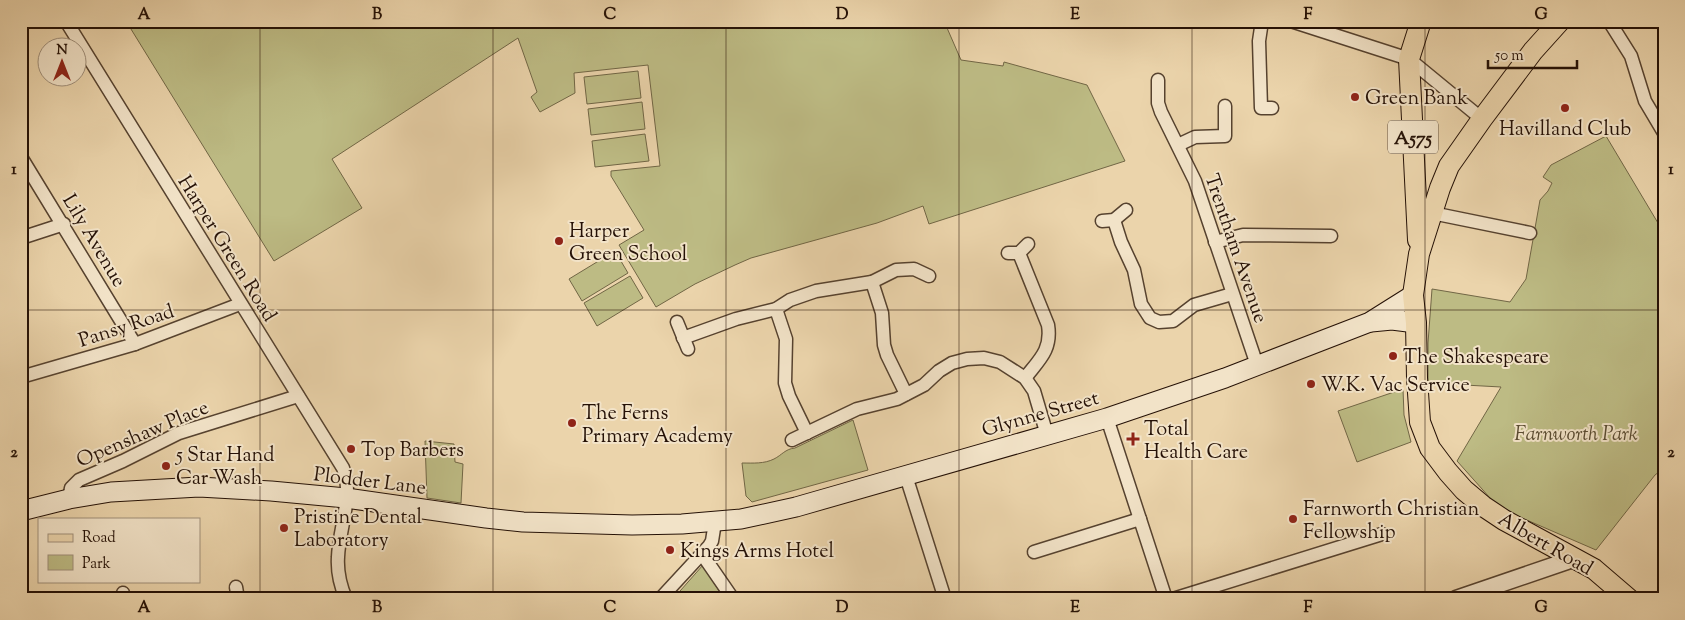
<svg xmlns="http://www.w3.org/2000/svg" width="1685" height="620" font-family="'Sorts Mill Goudy',serif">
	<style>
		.green { fill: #bdbb84; stroke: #716645 }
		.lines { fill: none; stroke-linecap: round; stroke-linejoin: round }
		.minor-casing { stroke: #56422f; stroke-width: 15 }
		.tertiary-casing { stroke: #56422f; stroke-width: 19 }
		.secondary-casing { stroke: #251106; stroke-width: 21 }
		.primary-casing { stroke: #251106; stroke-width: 22 }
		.minor { stroke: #f2e3c8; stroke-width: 12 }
		.tertiary { stroke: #f2e3c8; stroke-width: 16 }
		.secondary { stroke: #f2e3c8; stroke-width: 19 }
		.primary { stroke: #ebd4ab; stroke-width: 20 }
		.grid { fill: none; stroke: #251106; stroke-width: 1; stroke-opacity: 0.55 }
		.poi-dot { fill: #8f2418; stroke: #f2e3c8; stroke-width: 2 }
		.labels { text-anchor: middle; stroke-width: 4; stroke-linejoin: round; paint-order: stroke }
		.shield { fill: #f2e3c8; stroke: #625040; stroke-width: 1 }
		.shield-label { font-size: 19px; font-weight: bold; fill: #251106 }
		.poi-label { font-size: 20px; fill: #251106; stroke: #f2e3c8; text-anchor: start }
		.street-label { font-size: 20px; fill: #251106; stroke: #f2e3c8 }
		.park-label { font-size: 20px; font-style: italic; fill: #5a4c32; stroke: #f2e3c8 }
		.neatline { fill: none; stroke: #251106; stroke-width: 2 }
		.grid-label { font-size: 16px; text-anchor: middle; font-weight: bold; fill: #251106 }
	</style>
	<rect width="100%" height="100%" fill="#ebd4ab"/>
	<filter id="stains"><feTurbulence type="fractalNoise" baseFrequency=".004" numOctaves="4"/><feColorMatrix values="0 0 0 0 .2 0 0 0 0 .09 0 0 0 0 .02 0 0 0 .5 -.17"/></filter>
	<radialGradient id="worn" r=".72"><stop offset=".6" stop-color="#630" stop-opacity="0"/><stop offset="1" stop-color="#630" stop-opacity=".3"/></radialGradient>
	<g class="green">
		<path d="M126 21H944L961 60 1003 66 1004 62 1087 85 1125 161 929 224 923 206 877 223 751 258 735 265 695 284 656 307 619 245 644 230 611 176V171L660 166 648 65 574 73 575 93 540 112 531 97 537 92 518 38 332 159 362 208 274 261Z"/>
		<path d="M638 71 641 98 587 104 584 77Z"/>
		<path d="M642 102 645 129 591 135 588 109Z"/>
		<path d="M645 134 649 161 595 167 592 141Z"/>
		<path d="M1606 136 1658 223 1664 220V468L1655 475 1596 550 1499 508 1457 461 1501 387 1428 383V343L1432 289 1510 302 1526 279 1540 200 1548 191 1552 183 1543 177 1551 165Z"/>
		<path d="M615 251 628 273 582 301 569 279Z"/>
		<path d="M630 276 643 298 597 326 584 303Z"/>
		<path d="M1403 389 1404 415 1411 442 1357 462 1338 411Z"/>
		<path d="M853 420 868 470 752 502 746 496 742 463C753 463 764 464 774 459 782 455 785 449 795 448Z"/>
		<path d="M425 441 454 444 455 462 463 464 461 503 427 498Z"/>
		<path d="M703 565 724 599H673Z"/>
	</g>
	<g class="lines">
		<defs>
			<g id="minor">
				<path d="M66 21 343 468C354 495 339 528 338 557 337 572 340 585 346 599"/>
				<path d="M1262 21 1259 41 1261 108H1272"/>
				<path d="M1291 21 1409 59 1482 119"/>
				<path d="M1609 21 1631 56 1645 101 1664 133"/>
				<path d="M1158 80V103L1161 112 1195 181 1257 365"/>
				<path d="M1178 145 1195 137 1225 136V106"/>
				<path d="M21 157 135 344"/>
				<path d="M1432 213 1530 233"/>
				<path d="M1114 220 1121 242 1134 270 1141 304 1150 318 1159 322 1173 321 1194 305 1232 294"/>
				<path d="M1102 221 1114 220 1126 210"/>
				<path d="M21 238 64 224"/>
				<path d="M1215 242 1243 235 1331 236"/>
				<path d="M1008 253H1019L1028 244"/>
				<path d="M1019 253 1048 325C1052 350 1039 360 1025 378"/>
				<path d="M872 282 882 313 884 345 887 355 906 394"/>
				<path d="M776 309 786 339 785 383 789 396 807 433"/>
				<path d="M677 322 688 349"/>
				<path d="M683 338 736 319 776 309 790 300 816 291 872 282 896 270 914 269 929 276"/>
				<path d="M21 377 135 344 240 304"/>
				<path d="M1107 418 1166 599"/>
				<path d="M792 440 857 409 897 399 924 385 939 371 952 363 967 359 984 358 1000 362 1025 378 1034 391 1047 435"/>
				<path d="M906 476 945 599"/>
				<path d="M69 499 71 488 79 480 123 461 179 433 298 396"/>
				<path d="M1034 552 1140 519"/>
				<path d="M702 554 733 599"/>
				<path d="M236 587 238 599"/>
				<path d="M123 593 124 599"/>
				<path d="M660 599 709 546 712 541 715 522"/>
				<path d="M1173 599 1382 534"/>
			</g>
			<path id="tertiary" d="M1456 599 1576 558"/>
			<g id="secondary">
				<path d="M1371 322 1392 320 1416 323"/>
				<path d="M21 511 69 499 111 492 199 487 271 491 346 498 486 518 523 522 632 525 682 524 741 519 796 507 1107 418 1225 378 1370 322 1413 295"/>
			</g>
			<g id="primary">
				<path d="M1560 21 1533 51 1482 119 1449 166 1440 188 1419 254 1413 295 1416 323 1417 378 1420 422 1430 448 1448 472 1464 490 1483 506 1504 520 1594 569 1629 599"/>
				<path d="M1418 240 1409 59 1421 21"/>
			</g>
		</defs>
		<use href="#minor" class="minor-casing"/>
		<use href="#tertiary" class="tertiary-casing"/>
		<use href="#secondary" class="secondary-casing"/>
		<use href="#primary" class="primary-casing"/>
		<use href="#minor" class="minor"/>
		<use href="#tertiary" class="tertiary"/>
		<use href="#secondary" class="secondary"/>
		<use href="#primary" class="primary"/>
	</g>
	<path class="grid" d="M260 21V599M493 21V599M726 21V599M959 21V599M1192 21V599M1425 21V599M21 310H1664"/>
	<g class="poi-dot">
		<circle cx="1355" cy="97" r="5"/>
		<circle cx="1565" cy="108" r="5"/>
		<circle cx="559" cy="241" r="5"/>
		<circle cx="1393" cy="356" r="5"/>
		<circle cx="1311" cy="384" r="5"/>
		<circle cx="572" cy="423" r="5"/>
		<path d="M1130.5 431.5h5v5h5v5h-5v5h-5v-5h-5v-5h5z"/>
		<circle cx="351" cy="449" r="5"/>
		<circle cx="166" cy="466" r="5"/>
		<circle cx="1293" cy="519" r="5"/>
		<circle cx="284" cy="528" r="5"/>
		<circle cx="670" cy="550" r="5"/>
	</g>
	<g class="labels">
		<rect class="shield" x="1388" y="120.5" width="50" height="33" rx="4"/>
		<g class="shield-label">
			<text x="1413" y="144">A575</text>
		</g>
		<g class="poi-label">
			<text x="1365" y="104">Green Bank</text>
			<text x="1565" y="135" text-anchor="middle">Havilland Club</text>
			<text x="569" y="237">Harper<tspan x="569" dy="23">Green School</tspan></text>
			<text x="1403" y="363">The Shakespeare</text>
			<text x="1321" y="391">W.K. Vac Service</text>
			<text x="582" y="419">The Ferns<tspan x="582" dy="23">Primary Academy</tspan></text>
			<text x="1144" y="435">Total<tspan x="1144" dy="23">Health Care</tspan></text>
			<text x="361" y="456">Top Barbers</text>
			<text x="176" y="461">5 Star Hand<tspan x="176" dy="23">Car Wash</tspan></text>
			<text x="1303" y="515">Farnworth Christian<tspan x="1303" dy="23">Fellowship</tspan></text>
			<text x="294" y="523">Pristine Dental<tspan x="294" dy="23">Laboratory</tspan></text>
			<text x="680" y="557">Kings Arms Hotel</text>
		</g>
		<g class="street-label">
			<text transform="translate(95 240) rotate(59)" y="7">Lily Avenue</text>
			<text transform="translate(228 248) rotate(58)" y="7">Harper Green Road</text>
			<text transform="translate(1237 248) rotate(71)" y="7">Trentham Avenue</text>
			<text transform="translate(126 325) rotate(-18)" y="7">Pansy Road</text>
			<text transform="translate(1040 413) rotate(-16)" y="7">Glynne Street</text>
			<text transform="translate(142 433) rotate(-23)" y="7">Openshaw Place</text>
			<text transform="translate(370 480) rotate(7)" y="7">Plodder Lane</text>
			<text transform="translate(1546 543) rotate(30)" y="7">Albert Road</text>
		</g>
		<g class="park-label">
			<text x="1576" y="440">Farnworth Park</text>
		</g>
	</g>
	<rect width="1685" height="620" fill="none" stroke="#ebd4ab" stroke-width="55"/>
	<rect x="38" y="518" width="162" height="65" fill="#f2e3c8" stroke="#a08f7a"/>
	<rect x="48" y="534" width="25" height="8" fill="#ebd4ab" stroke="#a08f7a"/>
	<text x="82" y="542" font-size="15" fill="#251106">Road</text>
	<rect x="48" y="555" width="25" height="15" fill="#bdbb84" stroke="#a08f7a"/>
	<text x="82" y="568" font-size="15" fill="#251106">Park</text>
	<g transform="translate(62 62)"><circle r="24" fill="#f2e3c8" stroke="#a08f7a"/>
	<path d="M0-4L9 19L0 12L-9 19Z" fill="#8f2418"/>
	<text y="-8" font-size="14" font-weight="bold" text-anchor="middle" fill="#251106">N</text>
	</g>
	<path d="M1488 60v8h89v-8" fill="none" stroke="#251106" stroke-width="2.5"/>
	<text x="1495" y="60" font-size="15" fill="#251106" stroke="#f2e3c8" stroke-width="4" paint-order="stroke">50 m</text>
	<rect x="28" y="28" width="1630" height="564" class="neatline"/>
	<g class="grid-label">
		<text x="144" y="19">A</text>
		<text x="377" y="19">B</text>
		<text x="610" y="19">C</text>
		<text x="842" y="19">D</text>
		<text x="1075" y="19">E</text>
		<text x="1308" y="19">F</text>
		<text x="1541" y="19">G</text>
		<text x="14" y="174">1</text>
		<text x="1671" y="174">1</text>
		<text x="14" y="457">2</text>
		<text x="1671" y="457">2</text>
		<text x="144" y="612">A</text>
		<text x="377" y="612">B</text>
		<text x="610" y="612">C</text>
		<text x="842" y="612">D</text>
		<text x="1075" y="612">E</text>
		<text x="1308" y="612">F</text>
		<text x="1541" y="612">G</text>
	</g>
	<rect width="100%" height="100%" filter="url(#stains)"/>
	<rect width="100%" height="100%" fill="url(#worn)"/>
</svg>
